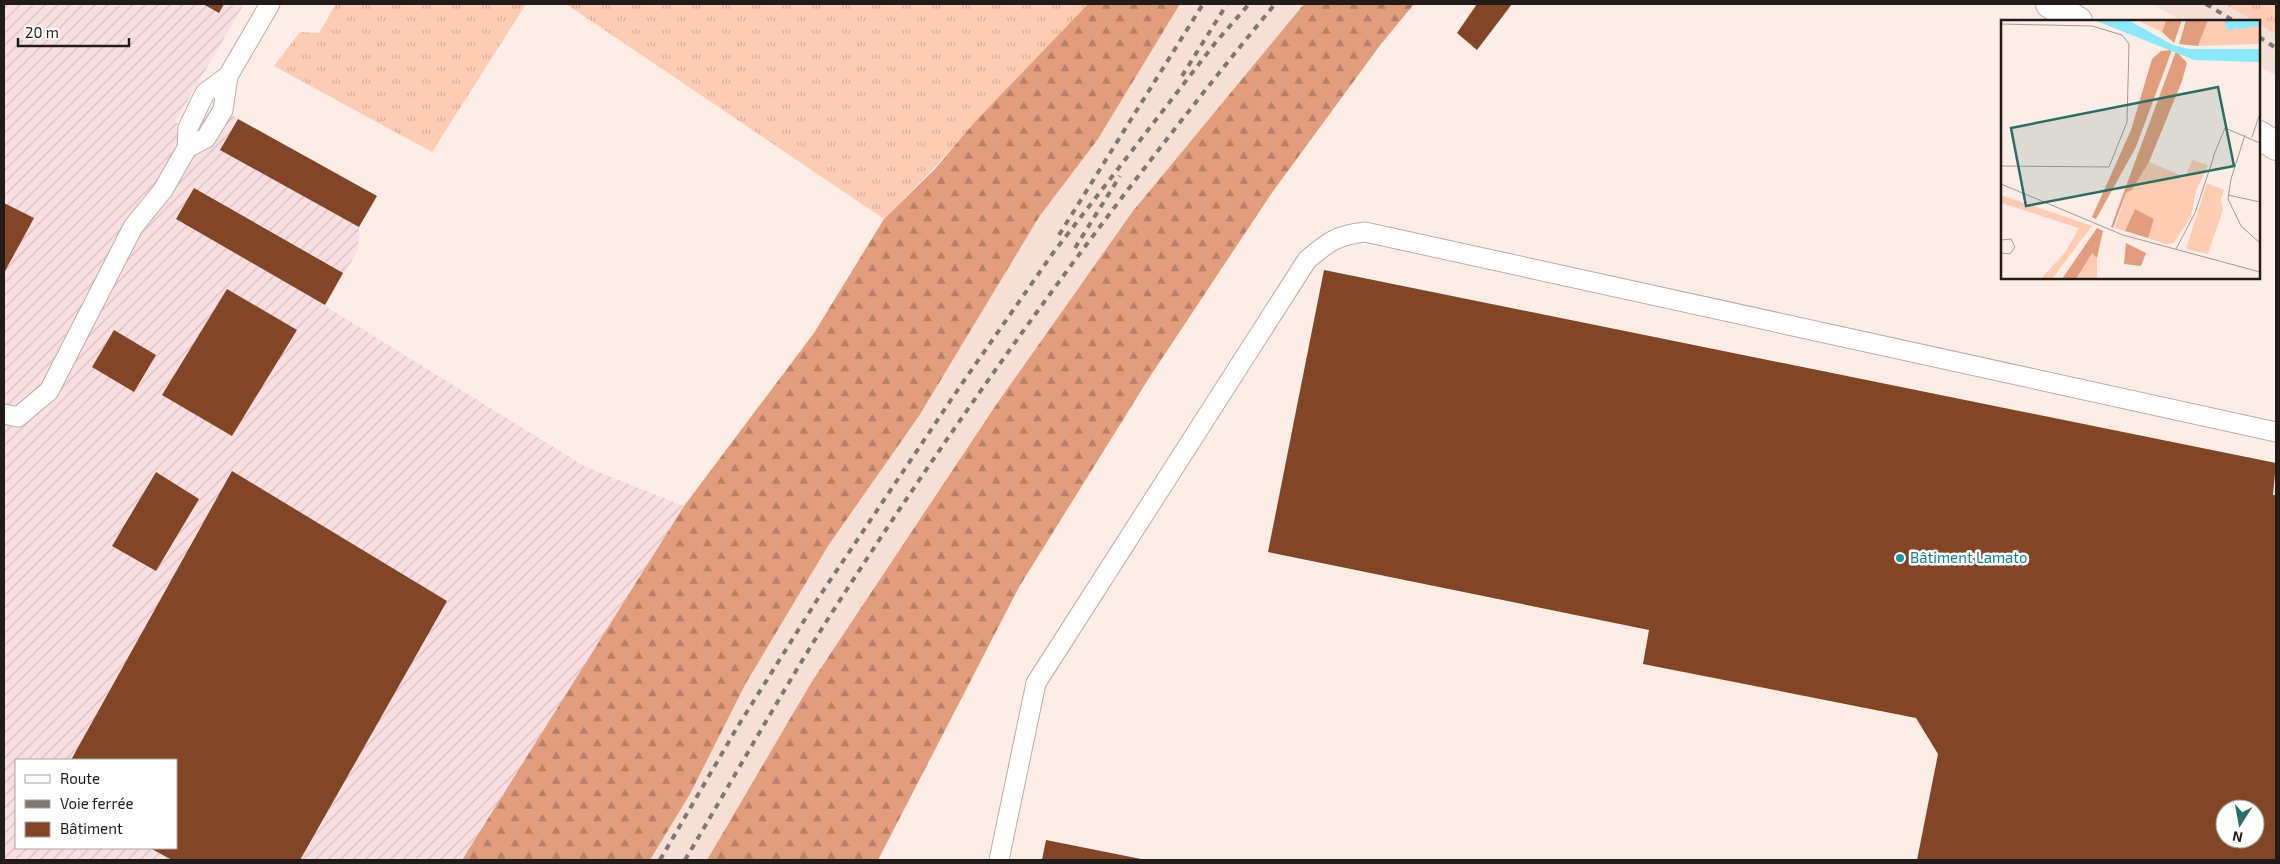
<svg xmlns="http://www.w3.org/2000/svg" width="2280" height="864" font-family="'Exo 2',sans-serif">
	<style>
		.industrial { fill: url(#industrial-furrows); fill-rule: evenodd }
		.built { fill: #f6e0d6 }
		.grass { fill: url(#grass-tufts) }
		.forest { fill: url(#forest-firs) }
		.building { fill: #824626; fill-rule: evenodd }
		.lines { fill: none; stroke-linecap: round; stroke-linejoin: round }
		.lane-casing { stroke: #baaca6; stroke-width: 21 }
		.secondary-casing { stroke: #baaca6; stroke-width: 30 }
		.lane { stroke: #fff; stroke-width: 19 }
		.secondary { stroke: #fff; stroke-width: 28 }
		.rail { stroke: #807772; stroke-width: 4; stroke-dasharray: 6 6; stroke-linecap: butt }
		.culture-dot { fill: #0f9aa8; stroke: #fff; stroke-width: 2 }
		.labels { text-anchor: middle; stroke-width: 5; stroke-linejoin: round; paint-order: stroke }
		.culture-label { font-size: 15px; fill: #0d838f; stroke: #fff; text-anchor: start }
		.inset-road { fill: none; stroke: #a49995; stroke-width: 1 }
		.view { fill: #286f66; fill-opacity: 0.15; stroke: #286f66; stroke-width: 2.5 }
		.inset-edge { fill: none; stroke: #211c19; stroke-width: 2.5 }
	</style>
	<defs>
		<pattern id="industrial-furrows" width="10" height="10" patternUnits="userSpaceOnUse" patternTransform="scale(1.25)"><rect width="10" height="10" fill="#fadfe2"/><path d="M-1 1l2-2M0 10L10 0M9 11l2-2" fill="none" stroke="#d6bfc1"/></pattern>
		<pattern id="grass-tufts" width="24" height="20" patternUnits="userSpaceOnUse" patternTransform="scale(1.25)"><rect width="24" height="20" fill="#fecbb3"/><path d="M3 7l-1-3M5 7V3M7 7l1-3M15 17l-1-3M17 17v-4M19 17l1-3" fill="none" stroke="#d9ae99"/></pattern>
		<pattern id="forest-firs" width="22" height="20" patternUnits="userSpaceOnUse" patternTransform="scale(1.25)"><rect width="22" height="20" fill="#e29d7c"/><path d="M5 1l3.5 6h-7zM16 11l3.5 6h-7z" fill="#b77f65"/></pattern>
	</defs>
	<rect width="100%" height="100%" fill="#fcede7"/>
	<path class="industrial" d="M4 4H244L175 122 196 133 210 108 223 110 238 119 359 227 358 250 325 306 584 466 684 506 462 860H4ZM16 760H176V848H16Z"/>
	<g class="built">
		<path d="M1180 4H1304L1133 211 740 804 707 860H650L690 794 746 683 828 546 919 416 1039 217 1098 139Z"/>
		<path d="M2152 4H2224L2254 21H2182Z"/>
		<path d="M2259 24 2276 34V76L2259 66Z"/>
	</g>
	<g class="grass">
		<path d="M336 4H526L432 152 274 66 300 32 319 33Z"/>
		<path d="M566 4H1088C1020 75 954 149 884 219Z"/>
		<path d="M2224 4H2276V34L2259 24V21H2254Z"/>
	</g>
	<g class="forest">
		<path d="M1088 4H1180L1098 139 1039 217 919 416 828 546 746 683 690 794 650 860H462L684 506 814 333 884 219 935 169 974 123Z"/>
		<path d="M1304 4H1414L1381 44 1271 194 1149 378 1019 587 878 860H707L811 683 996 405 1133 211Z"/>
	</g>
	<g class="building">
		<path d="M203 4H224L219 13Z"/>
		<path d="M1477 4H1512L1477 50 1457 33Z"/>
		<path d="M238 119 377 196 359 227 220 150Z"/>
		<path d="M194 188 343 273 325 305 176 219Z"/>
		<path d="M4 203 34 218 4 273Z"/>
		<path d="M1324 270 2276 463 2273 495H2276V860H1917L1938 754 1916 718 1643 664 1649 630 1268 552ZM2225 809H2255V839H2225Z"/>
		<path d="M227 289 297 330 232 436 162 395Z"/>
		<path d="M114 330 156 355 134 392 92 367Z"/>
		<path d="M232 471 447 601 300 860H172L150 848H176V760H71Z"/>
		<path d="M156 472 199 499 156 571 112 546Z"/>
		<path d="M1046 840 1141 859V860H1042Z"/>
	</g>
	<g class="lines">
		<defs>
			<g id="lane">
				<path d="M187 148 206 138 223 110 228 76 270 4"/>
				<path d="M4 414 18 417 49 391 133 227 163 190 187 148 188 128 205 93 228 76"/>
				<path d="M999 860 1036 683 1307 260C1328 242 1337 235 1365 232L2276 432"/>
			</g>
			<g id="secondary">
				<path d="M2050 4 2078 21"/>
				<path d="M2259 135 2276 146"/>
			</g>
		</defs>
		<use href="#lane" class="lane-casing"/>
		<use href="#secondary" class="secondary-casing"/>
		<use href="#lane" class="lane"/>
		<use href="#secondary" class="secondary"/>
		<g class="rail">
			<path d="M2206 4 2234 21"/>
			<path d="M2259 37 2276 48"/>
			<path d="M1182 76 1227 4"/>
			<path d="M1059 235 1203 4"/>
			<path d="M1075 248 1120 176"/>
			<path d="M660 860 738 726 817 600 961 385 1053 253 1216 42 1249 4"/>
			<path d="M685 860C732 781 777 700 826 622 963 407 1113 201 1275 4"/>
		</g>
	</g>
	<circle class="culture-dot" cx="1900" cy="558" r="5"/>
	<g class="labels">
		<g class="culture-label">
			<text x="1910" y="563">Bâtiment Lamato</text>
		</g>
	</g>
	<g transform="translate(2001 20)">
		<rect width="259" height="259" fill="#fcede7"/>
		<path d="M136 0H165L161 12ZM207 0H259V24L197 26ZM191 140 207 145 195 171 190 196 173 223 165 224 147 218 153 199 134 189 124 211 114 208 125 173 131 170 148 142 184 157ZM206 163 223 170 220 180 222 190 207 234 185 229ZM0 175 91 206 51 259H40L65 231 78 208 0 183ZM91 232 96 238V259H75Z" fill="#fecbb3"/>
		<path d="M165 0H181L173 23 161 12ZM185 0H207L197 26 178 24ZM171 30 135 127 95 199 91 197 130 110 151 39 160 31ZM175 31 186 43 181 61 148 142 131 170 125 173 112 208 110 207ZM134 189 153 199 147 218 124 211ZM96 208 102 211 96 238 91 233 75 259H61ZM125 223 145 233 140 246 123 244Z" fill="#e29d7c"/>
		<path d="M93 0H127L172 25 188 29H259V42L193 40ZM223 0H258V6L226 10Z" fill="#89e9fc"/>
		<path class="inset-road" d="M0 4 91 6 121 15 128 24 126 102 108 147 0 146M244 115 230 159 227 179 240 206 259 223M251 117 259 93M212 137 224 108 259 123M0 164 122 215 259 252M227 175 259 182M0 220 10 219 14 227 9 234 0 233M175 229 194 193 213 136"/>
		<path class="view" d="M217 67 233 146 25 186 10 108Z"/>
		<rect width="259" height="259" class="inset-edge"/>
	</g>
	<rect width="2280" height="864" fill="none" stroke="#211c19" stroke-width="10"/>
	<rect x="15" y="759" width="162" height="90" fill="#ffffff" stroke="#a6a4a3"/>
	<rect x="25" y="775" width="25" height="8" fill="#ffffff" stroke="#a6a4a3"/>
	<text x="60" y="784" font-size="15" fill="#211c19">Route</text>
	<rect x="25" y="800" width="25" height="8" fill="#807772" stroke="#a6a4a3"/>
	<text x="60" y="809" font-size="15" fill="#211c19">Voie ferrée</text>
	<rect x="25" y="822" width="25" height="15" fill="#824626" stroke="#a6a4a3"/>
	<text x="60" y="834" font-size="15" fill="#211c19">Bâtiment</text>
	<g transform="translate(2240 824) rotate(191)"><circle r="24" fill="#ffffff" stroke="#a6a4a3"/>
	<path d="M0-4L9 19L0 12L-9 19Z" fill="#286f66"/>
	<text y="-8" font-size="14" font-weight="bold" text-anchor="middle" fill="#211c19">N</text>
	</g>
	<path d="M18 38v8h111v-8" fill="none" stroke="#211c19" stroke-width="2.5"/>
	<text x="25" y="38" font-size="15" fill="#211c19" stroke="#ffffff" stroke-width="4" paint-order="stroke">20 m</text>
</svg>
